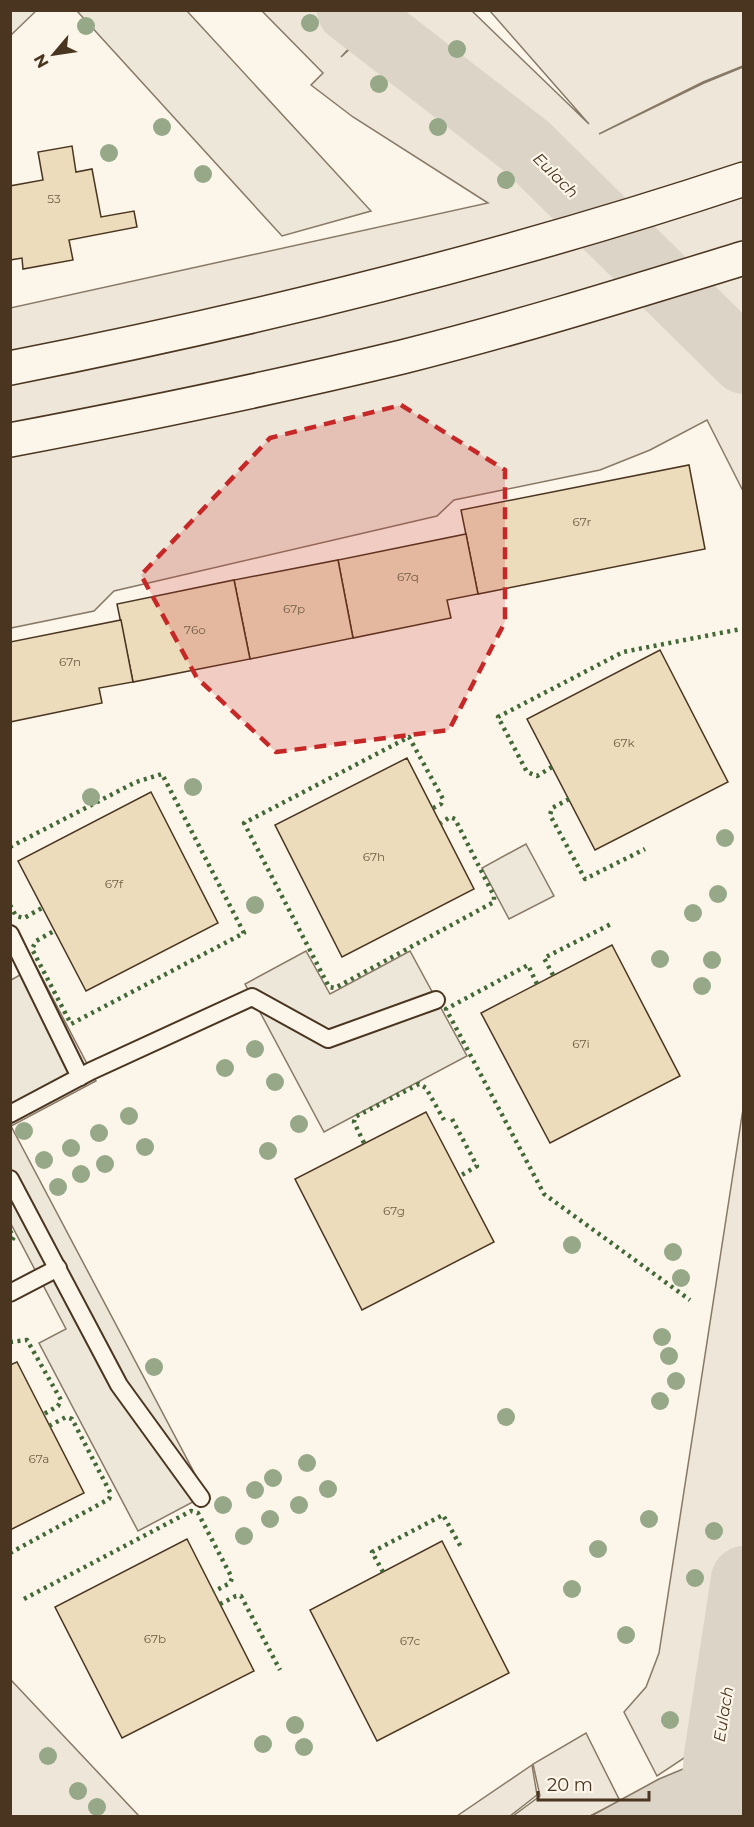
<svg xmlns="http://www.w3.org/2000/svg" width="754" height="1827" font-family="Montserrat,sans-serif">
	<style>
		.green { fill: #ede6d9; stroke: #887966; stroke-width: 1.5 }
		.parking { fill: #ede7d9; stroke: #887966; stroke-width: 1.5 }
		.water { fill: #dcd4c6; stroke: #887966; stroke-width: 1.5 }
		.lines { fill: none; stroke-linecap: round; stroke-linejoin: round }
		.river { stroke: #dcd4c6; stroke-width: 66 }
		.building { fill: #ecdcbc; stroke: #4a3520; stroke-width: 1.5 }
		.lane-casing { stroke: #4a3520; stroke-width: 20 }
		.highway-casing { stroke: #4a3520; stroke-width: 36 }
		.lane { stroke: #fbf6e9; stroke-width: 16 }
		.highway { stroke: #fbf6e9; stroke-width: 33 }
		.hedge { stroke: #436837; stroke-width: 4.5; stroke-dasharray: 3 4.5; stroke-linecap: butt }
		.tree { fill: #96a887 }
		.marked { fill: #c62828; fill-opacity: 0.2; stroke: #c62828; stroke-width: 4.5; stroke-dasharray: 12 8; stroke-linejoin: round }
		.labels { text-anchor: middle; stroke-width: 4.5; stroke-linejoin: round; paint-order: stroke }
		.number-label { font-size: 12px; fill: #725f47 }
		.water-label { font-size: 16px; font-style: italic; fill: #4a3520; stroke: #fbf6e9 }
	</style>
	<rect width="100%" height="100%" fill="#fbf6e9"/>
	<g class="green">
		<path d="M262 11H320L355 42 341 57 391 11H472L589 124 490 11H743V66L703 82 599 134 704 83 743 67V491L707 420 650 450 600 470 454 500 437 516 114 591 94 611 11 628 10 308 488 203 353 117 311 85 323 73Z"/>
		<path d="M743 1109V1719L657 1776 624 1712 646 1687 659 1653Z"/>
		<path d="M11 1680 139 1816H11Z"/>
		<path d="M586 1733 620 1801 590 1816H513L540 1796 533 1764Z"/>
		<path d="M532 1765 537 1795 510 1816H457Z"/>
	</g>
	<g class="parking">
		<path d="M11 10H36V11L11 35Z"/>
		<path d="M77 11H187L371 211 282 236Z"/>
		<path d="M526 844 554 896 509 919 482 868Z"/>
		<path d="M306 951 330 994 410 951 467 1056 324 1132 245 984Z"/>
		<path d="M36 966 96 1081 11 1126 206 1495 138 1531 39 1343 66 1329 11 1224V980Z"/>
	</g>
	<path class="water" d="M743 1744V1816H591L659 1779Z"/>
	<g class="lines">
		<g class="river">
			<path d="M350 10 527 147 744 361"/>
			<path d="M712 1814 717 1755 744 1579"/>
		</g>
	</g>
	<g class="building">
		<path d="M72 146 76 172 92 169 101 217 134 211 137 227 69 240 73 260 23 269 22 258 10 260V186L43 180 38 152Z"/>
		<path d="M689 465 705 549 478 594 461 510Z"/>
		<path d="M466 534 478 594 447 600 451 618 353 638 338 560Z"/>
		<path d="M338 560 353 638 250 659 234 580Z"/>
		<path d="M234 580 250 659 133 682 117 604Z"/>
		<path d="M121 620 133 682 99 688 102 703 10 722V642Z"/>
		<path d="M660 650 728 782 595 850 527 719Z"/>
		<path d="M407 758 474 889 342 957 275 825Z"/>
		<path d="M151 792 218 923 86 991 18 861Z"/>
		<path d="M612 945 680 1076 550 1143 481 1013Z"/>
		<path d="M426 1112 494 1242 362 1310 295 1179Z"/>
		<path d="M17 1362 84 1493 10 1530V1365Z"/>
		<path d="M187 1539 254 1671 122 1738 55 1607Z"/>
		<path d="M442 1541 509 1673 377 1741 310 1610Z"/>
	</g>
	<g class="lines">
		<defs>
			<g id="lane">
				<path d="M10 934 80 1077"/>
				<path d="M10 1114 91 1071 252 997 328 1039 436 1000"/>
				<path d="M10 1179 119 1385 201 1498"/>
				<path d="M10 1293 58 1268"/>
			</g>
			<g id="highway">
				<path d="M10 368C258 319 504 259 744 179"/>
				<path d="M10 440C142 415 273 388 402 357 518 328 630 293 744 258"/>
			</g>
		</defs>
		<use href="#lane" class="lane-casing"/>
		<use href="#highway" class="highway-casing"/>
		<use href="#lane" class="lane"/>
		<use href="#highway" class="highway"/>
		<g class="hedge">
			<path d="M552 767 537 776 527 772 498 717 623 652 741 629"/>
			<path d="M569 799 552 808 550 815 585 879 645 849"/>
			<path d="M433 808 441 804 443 799 409 737 244 823 329 987 335 988 494 902V896L455 819 450 817 441 823"/>
			<path d="M10 847 136 782 162 774 244 933 71 1024 32 949 36 941 54 931"/>
			<path d="M10 905 16 916 24 918 42 908"/>
			<path d="M553 975 544 958 613 923"/>
			<path d="M537 984 528 965 446 1009 544 1194 690 1300"/>
			<path d="M452 1119 477 1166 460 1176"/>
			<path d="M364 1143 354 1122 355 1117 419 1084 426 1088 444 1120"/>
			<path d="M10 1231 14 1237 10 1243"/>
			<path d="M10 1342 27 1340 61 1400 58 1406 44 1414"/>
			<path d="M10 1553 109 1499 111 1494 72 1419 66 1417 49 1426"/>
			<path d="M383 1572 372 1552 443 1515 461 1547"/>
			<path d="M24 1599 191 1511 198 1513 232 1578 230 1583 213 1592"/>
			<path d="M220 1604 236 1596H241L280 1670"/>
		</g>
	</g>
	<g class="tree">
		<circle cx="310" cy="23" r="9"/>
		<circle cx="86" cy="26" r="9"/>
		<circle cx="457" cy="49" r="9"/>
		<circle cx="379" cy="84" r="9"/>
		<circle cx="162" cy="127" r="9"/>
		<circle cx="438" cy="127" r="9"/>
		<circle cx="109" cy="153" r="9"/>
		<circle cx="203" cy="174" r="9"/>
		<circle cx="506" cy="180" r="9"/>
		<circle cx="193" cy="787" r="9"/>
		<circle cx="91" cy="797" r="9"/>
		<circle cx="725" cy="838" r="9"/>
		<circle cx="718" cy="894" r="9"/>
		<circle cx="255" cy="905" r="9"/>
		<circle cx="693" cy="913" r="9"/>
		<circle cx="660" cy="959" r="9"/>
		<circle cx="712" cy="960" r="9"/>
		<circle cx="702" cy="986" r="9"/>
		<circle cx="255" cy="1049" r="9"/>
		<circle cx="225" cy="1068" r="9"/>
		<circle cx="275" cy="1082" r="9"/>
		<circle cx="129" cy="1116" r="9"/>
		<circle cx="299" cy="1124" r="9"/>
		<circle cx="24" cy="1131" r="9"/>
		<circle cx="99" cy="1133" r="9"/>
		<circle cx="145" cy="1147" r="9"/>
		<circle cx="71" cy="1148" r="9"/>
		<circle cx="268" cy="1151" r="9"/>
		<circle cx="44" cy="1160" r="9"/>
		<circle cx="105" cy="1164" r="9"/>
		<circle cx="81" cy="1174" r="9"/>
		<circle cx="58" cy="1187" r="9"/>
		<circle cx="572" cy="1245" r="9"/>
		<circle cx="673" cy="1252" r="9"/>
		<circle cx="681" cy="1278" r="9"/>
		<circle cx="662" cy="1337" r="9"/>
		<circle cx="669" cy="1356" r="9"/>
		<circle cx="154" cy="1367" r="9"/>
		<circle cx="676" cy="1381" r="9"/>
		<circle cx="660" cy="1401" r="9"/>
		<circle cx="506" cy="1417" r="9"/>
		<circle cx="307" cy="1463" r="9"/>
		<circle cx="273" cy="1478" r="9"/>
		<circle cx="328" cy="1489" r="9"/>
		<circle cx="255" cy="1490" r="9"/>
		<circle cx="223" cy="1505" r="9"/>
		<circle cx="299" cy="1505" r="9"/>
		<circle cx="270" cy="1519" r="9"/>
		<circle cx="649" cy="1519" r="9"/>
		<circle cx="714" cy="1531" r="9"/>
		<circle cx="244" cy="1536" r="9"/>
		<circle cx="598" cy="1549" r="9"/>
		<circle cx="695" cy="1578" r="9"/>
		<circle cx="572" cy="1589" r="9"/>
		<circle cx="626" cy="1635" r="9"/>
		<circle cx="670" cy="1720" r="9"/>
		<circle cx="295" cy="1725" r="9"/>
		<circle cx="263" cy="1744" r="9"/>
		<circle cx="304" cy="1747" r="9"/>
		<circle cx="48" cy="1756" r="9"/>
		<circle cx="78" cy="1791" r="9"/>
		<circle cx="97" cy="1807" r="9"/>
	</g>
	<path class="marked" d="M401 405 505 470V622L449 730 276 752 197 678 141 575 270 438Z"/>
	<g class="labels">
		<g class="number-label">
			<text x="54" y="203">53</text>
			<text x="582" y="526">67r</text>
			<text x="408" y="581">67q</text>
			<text x="294" y="613">67p</text>
			<text x="195" y="634">76o</text>
			<text x="70" y="666">67n</text>
			<text x="624" y="747">67k</text>
			<text x="374" y="861">67h</text>
			<text x="114" y="888">67f</text>
			<text x="581" y="1048">67i</text>
			<text x="394" y="1215">67g</text>
			<text x="39" y="1463">67a</text>
			<text x="155" y="1643">67b</text>
			<text x="410" y="1645">67c</text>
		</g>
		<g class="water-label">
			<text transform="translate(556 175) rotate(45)" y="6">Eulach</text>
			<text transform="translate(723 1714) rotate(-81)" y="6">Eulach</text>
		</g>
	</g>
	<rect width="754" height="1827" fill="none" stroke="#4a3520" stroke-width="24"/>
	<g transform="translate(54 54) rotate(241)" stroke="#fbf6e9" stroke-width="4.5" paint-order="stroke">
	<path d="M0-4.5L10 22L0 15L-10 22Z" fill="#4a3520"/>
	<text y="-9" font-size="16" font-weight="bold" text-anchor="middle" fill="#4a3520">N</text>
	</g>
	<path d="M538 1791v9h111v-9" fill="none" stroke="#4a3520" stroke-width="3"/>
	<text x="547" y="1791" font-size="18" fill="#4a3520" stroke="#fbf6e9" stroke-width="4.5" paint-order="stroke">20 m</text>
</svg>
